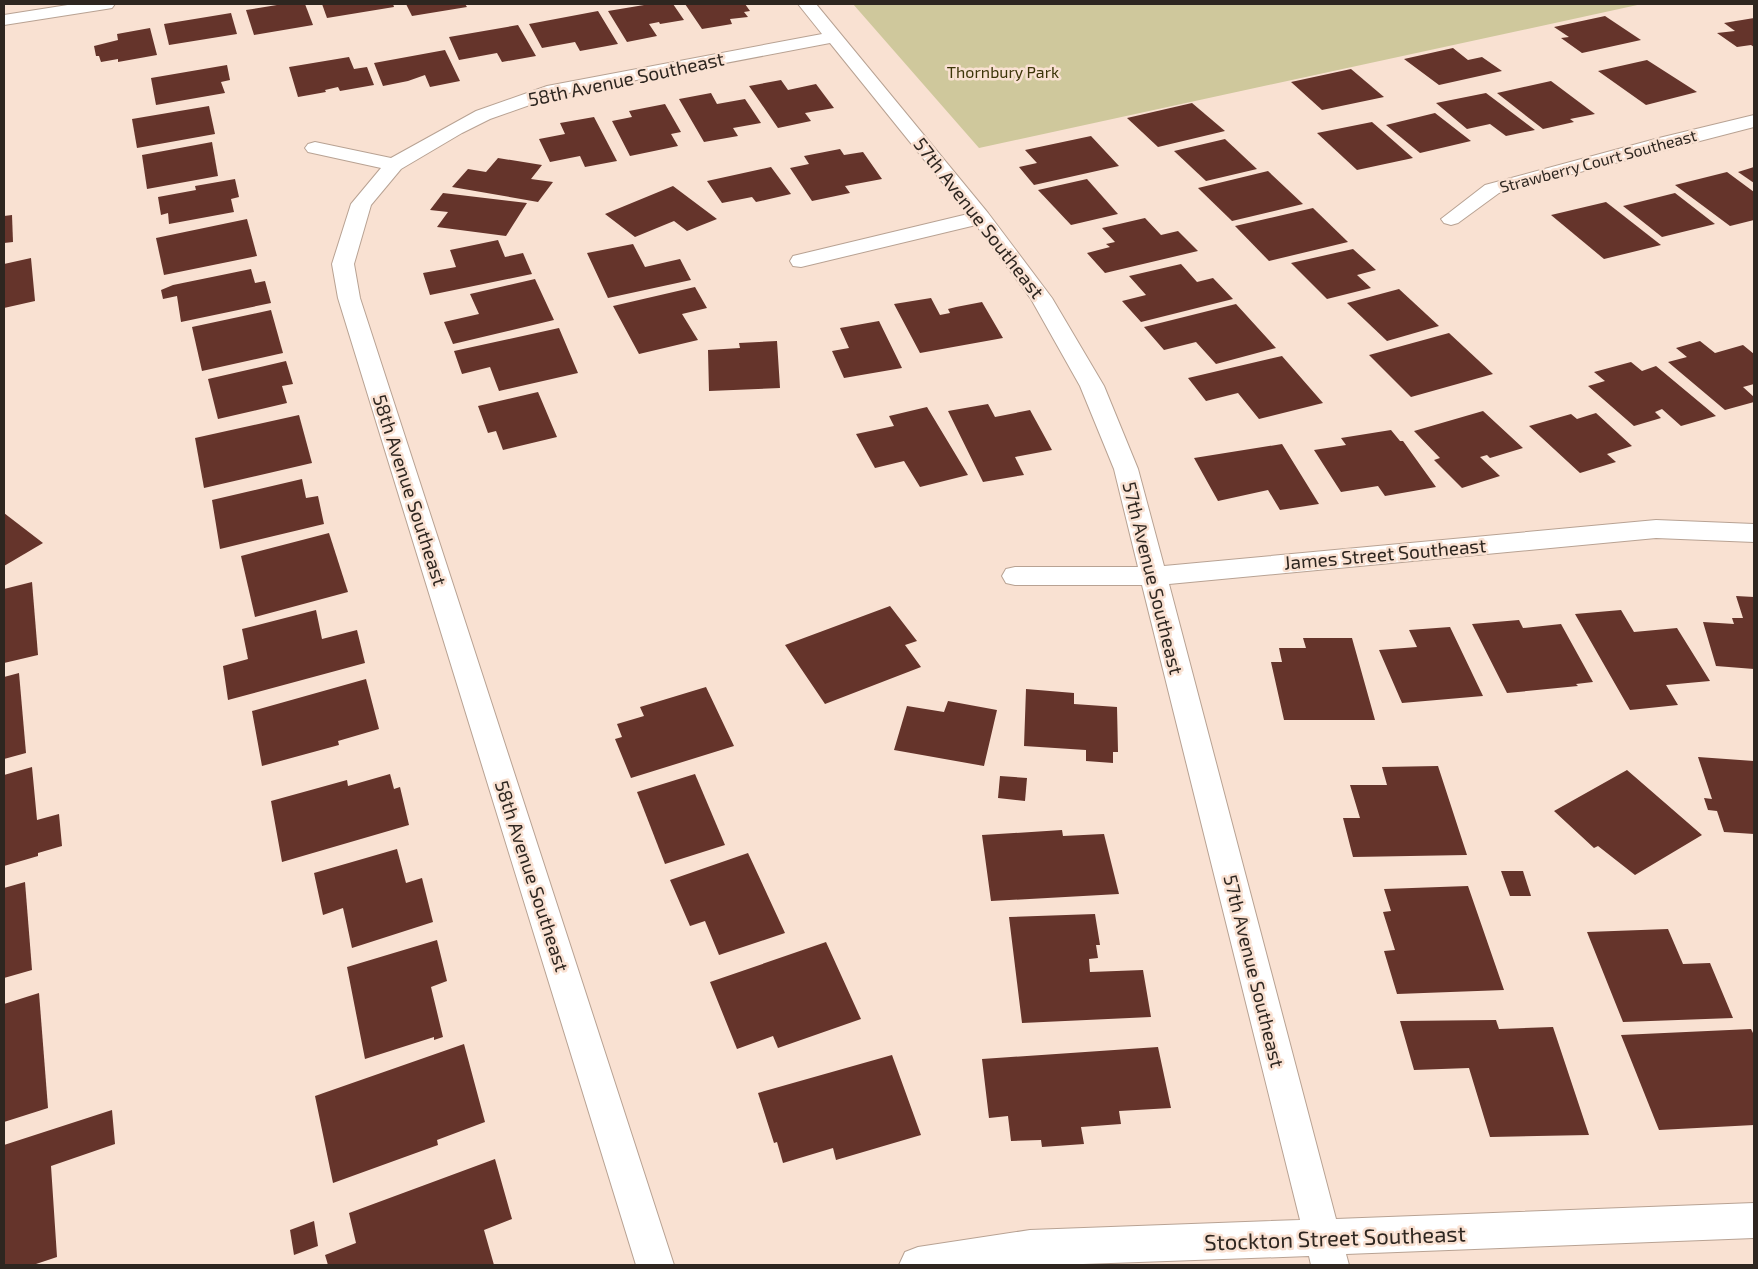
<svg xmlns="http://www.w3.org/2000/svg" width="1758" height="1269" font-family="'Exo 2',sans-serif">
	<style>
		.green { fill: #cfc89c }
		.building { fill: #65342b }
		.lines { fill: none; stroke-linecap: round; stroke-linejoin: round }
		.minor-casing { stroke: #b8a293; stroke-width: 2 }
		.minor { fill: #fff; fill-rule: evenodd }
		.labels { text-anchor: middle; stroke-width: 5; stroke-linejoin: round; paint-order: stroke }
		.far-park-label { font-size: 16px; fill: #3c3508; stroke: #f9e1d2 }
		.far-street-label { font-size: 16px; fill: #2e2620; stroke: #f9e1d2 }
		.street-label { font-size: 19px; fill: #2e2620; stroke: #f9e1d2 }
		.near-street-label { font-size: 22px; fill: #2e2620; stroke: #f9e1d2 }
	</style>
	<rect width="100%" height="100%" fill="#f9e1d2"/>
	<path class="green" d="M853 4H1642L979 148Z"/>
	<g class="building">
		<path d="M283 4H305L313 25 254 35 246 10Z"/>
		<path d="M322 4H393L394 7 327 18Z"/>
		<path d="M406 4H465L467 7 412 16Z"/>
		<path d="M650 4H673L684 20 660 24 659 22 649 24 657 36 627 42 608 11Z"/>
		<path d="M685 4H745L750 11 744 12 748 17 730 19 732 24 702 29Z"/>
		<path d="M598 11 618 44 580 51 575 42 542 48 529 24Z"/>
		<path d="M231 13 237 34 169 45 164 24Z"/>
		<path d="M1605 16 1641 40 1582 53 1561 38 1569 37 1554 27Z"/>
		<path d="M1754 18V47L1751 45 1737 47 1717 33 1735 31 1724 23Z"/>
		<path d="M518 25 536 56 502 62 497 53 459 60 449 37Z"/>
		<path d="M150 28 157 55 118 62V59L101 62 99 56H96L94 46 118 40 117 34Z"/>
		<path d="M1453 48 1468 60 1482 57 1502 71 1439 85 1404 59Z"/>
		<path d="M445 50 460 81 430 87 425 75 408 81 383 86 374 63Z"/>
		<path d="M349 57 354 69 367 67 374 85 340 91 338 87 325 90 326 92 298 97 289 67Z"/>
		<path d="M1647 60 1697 92 1646 105 1598 71Z"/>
		<path d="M227 65 230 80 221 82 225 93 156 105 151 78Z"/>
		<path d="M1351 69 1384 97 1322 110 1291 82Z"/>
		<path d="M781 80 788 90 816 84 834 108 805 113 811 121 778 128 749 86Z"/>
		<path d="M1551 81 1595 114 1570 119 1574 122 1543 129 1497 93Z"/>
		<path d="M711 93 717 104 745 99 761 123 733 128 738 136 704 142 679 99Z"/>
		<path d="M1486 93 1535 130 1506 136 1490 124 1467 129 1436 103Z"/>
		<path d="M1192 103 1225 131 1158 147 1127 118Z"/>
		<path d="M665 104 681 132 671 134 678 146 630 156 612 121 632 117 629 111Z"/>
		<path d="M209 106 215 134 137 148 132 119Z"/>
		<path d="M1435 113 1471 141 1420 153 1386 125Z"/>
		<path d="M594 117 617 161 585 167 580 156 550 162 539 139 565 134 560 123Z"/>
		<path d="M1372 122 1413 158 1357 170 1317 133Z"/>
		<path d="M1091 136 1119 166 1034 185 1019 167 1037 163 1025 150Z"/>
		<path d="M1225 139 1257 169 1206 181 1174 151Z"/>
		<path d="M212 142 218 176 147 189 142 155Z"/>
		<path d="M840 149 844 155 863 152 882 179 845 186 850 193 812 201 790 168 809 164 804 156Z"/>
		<path d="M498 158 542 165 531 179 553 182 538 202 452 187 468 169 486 172Z"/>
		<path d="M771 167 791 194 756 202 752 197 722 203 707 181Z"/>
		<path d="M1754 167V183L1738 172Z"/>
		<path d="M1268 171 1303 204 1232 221 1198 188Z"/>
		<path d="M1727 172 1754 192V220L1730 226 1675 185Z"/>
		<path d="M235 179 239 197 231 199 234 212 169 224 168 213 161 215 158 197 196 190 195 186Z"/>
		<path d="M1087 179 1118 214 1071 225 1038 190Z"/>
		<path d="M673 186 717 219 687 231 674 221 635 237 605 214Z"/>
		<path d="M443 193 527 203 506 236 437 227 448 212 430 210Z"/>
		<path d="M1675 193 1715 224 1662 237 1623 206Z"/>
		<path d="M1606 202 1661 245 1604 259 1551 215Z"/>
		<path d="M1313 208 1348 242 1269 261 1235 226Z"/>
		<path d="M12 215 13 242 4 243V216Z"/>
		<path d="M1145 218 1161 235 1178 231 1198 251 1105 273 1087 253 1110 247 1106 244 1115 242 1102 228Z"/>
		<path d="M247 219 257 256 164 275 156 238Z"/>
		<path d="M498 240 505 257 523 253 532 274 430 295 423 273 456 267 450 250Z"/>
		<path d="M633 244 645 267 680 259 691 280 608 298 587 253Z"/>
		<path d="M1353 249 1376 270 1357 275 1371 288 1327 299 1291 263Z"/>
		<path d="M31 258 35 301 4 308V264Z"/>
		<path d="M1181 264 1197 282 1213 278 1233 299 1141 322 1122 301 1146 295 1129 276Z"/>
		<path d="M251 269 255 283 265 281 271 303 181 322 177 296 163 299 161 290 173 285Z"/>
		<path d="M535 279 554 320 453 344 444 322 479 314 470 294Z"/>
		<path d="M695 287 707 308 682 314 698 340 639 354 613 306Z"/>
		<path d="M1399 289 1439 326 1387 341 1347 303Z"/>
		<path d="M931 298 940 315 950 313 948 309 956 307 982 302 1003 338 920 353 894 304Z"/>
		<path d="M1236 304 1276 348 1216 364 1196 342 1164 350 1144 327Z"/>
		<path d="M271 310 283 353 202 371 192 327Z"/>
		<path d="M879 321 902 368 844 378 832 351 849 348 840 328Z"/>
		<path d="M559 328 578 373 499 391 490 367 462 374 454 351Z"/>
		<path d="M1449 333 1493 374 1411 397 1369 355Z"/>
		<path d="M777 341 780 388 709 391 708 350 740 348 739 343Z"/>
		<path d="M1700 341 1715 353 1743 345 1754 354V384L1743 387 1754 397V402L1725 410 1668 362 1687 357 1676 348Z"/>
		<path d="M1282 356 1323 403 1259 419 1238 393 1206 401 1188 378Z"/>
		<path d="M286 361 293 384 282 386 287 403 218 419 208 379Z"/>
		<path d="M1631 362 1642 371 1656 366 1716 416 1681 426 1662 409 1655 412 1661 418 1634 426 1588 386 1605 381 1594 372Z"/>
		<path d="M538 392 557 437 503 450 496 431 488 433 478 406Z"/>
		<path d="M988 404 995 417 1030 410 1052 450 1015 457 1024 475 983 482 948 411Z"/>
		<path d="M927 407 968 475 920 487 904 461 875 468 856 434 894 426 889 416Z"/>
		<path d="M1483 411 1523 448 1490 458 1487 455 1480 457 1500 476 1462 488 1434 460 1440 458 1414 431Z"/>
		<path d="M1596 413 1632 446 1607 454 1616 462 1580 473 1529 426 1571 414 1577 419Z"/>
		<path d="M299 415 312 463 204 488 195 438Z"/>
		<path d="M1391 430 1400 441H1403L1436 487 1385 496 1378 486 1341 492 1314 450 1346 445 1341 438Z"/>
		<path d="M1282 444 1319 504 1280 510 1268 490 1218 501 1194 458Z"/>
		<path d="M302 479 306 498 318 496 324 524 220 549 212 500Z"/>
		<path d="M4 513 43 543 4 566Z"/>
		<path d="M329 533 348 592 255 617 241 556Z"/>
		<path d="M32 582 38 655 4 663V589Z"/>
		<path d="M1736 596 1754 597V669L1716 666 1703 622 1734 624 1732 618H1743Z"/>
		<path d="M890 606 917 641 905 645 921 667 825 704 785 645Z"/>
		<path d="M316 610 322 639 357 630 365 663 228 700 223 666 248 659 242 629Z"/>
		<path d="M1621 610 1634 632 1677 628 1710 681 1666 685 1678 705 1630 710 1575 614Z"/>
		<path d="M1519 620 1523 628 1561 624 1593 682 1576 684 1578 686 1507 693 1472 624Z"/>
		<path d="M1450 627 1483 696 1402 703 1379 650 1417 647 1409 630Z"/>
		<path d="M1303 638H1352L1375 720H1284L1271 662H1282L1279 648H1306Z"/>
		<path d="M19 673 26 753 4 759V677Z"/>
		<path d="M366 679 379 729 338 741 339 745 262 766 252 711Z"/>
		<path d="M706 687 734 746 631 778 615 739 622 737 617 724 644 716 640 707Z"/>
		<path d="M1026 689 1074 693V704L1117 707 1118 752H1113V763L1086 761V750L1024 746Z"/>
		<path d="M948 701 997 710 984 766 894 750 907 706 944 712Z"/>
		<path d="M1698 757 1754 761V834L1724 832 1717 811 1708 810 1704 798 1712 799Z"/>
		<path d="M1438 766 1467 855 1353 857 1343 818H1360L1350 785H1387L1382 767Z"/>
		<path d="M32 767 37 820 59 814 62 846 38 853V856L4 866V775Z"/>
		<path d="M1627 770 1702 835 1635 875 1598 846 1594 848 1554 811Z"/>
		<path d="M390 774 394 789 400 787 409 825 282 862 271 801 347 780 348 786Z"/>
		<path d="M695 774 725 845 665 864 637 792Z"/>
		<path d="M1000 776 1027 778 1025 801 998 798Z"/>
		<path d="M1062 830 1063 836 1104 834 1119 894 991 901 982 835Z"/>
		<path d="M397 849 406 883 422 878 433 922 352 948 343 908 323 915 314 873Z"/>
		<path d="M748 853 785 933 719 955 705 921 690 926 670 880Z"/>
		<path d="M1501 871H1523L1531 896H1510Z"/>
		<path d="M25 882 32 970 4 978V888Z"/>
		<path d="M1468 886 1504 990 1397 994 1384 951 1395 950 1383 912 1391 911 1384 889Z"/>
		<path d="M1095 914 1100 945H1096L1098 958 1089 959 1090 972 1143 970 1151 1017 1022 1023 1009 917Z"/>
		<path d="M1668 929 1683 964 1710 963 1733 1018 1623 1022 1587 932Z"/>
		<path d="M437 940 447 981 431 987 443 1037 434 1040V1037L365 1059 347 967Z"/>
		<path d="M826 942 861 1019 778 1048 773 1036 737 1049 710 982Z"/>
		<path d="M39 993 48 1108 4 1122V1004Z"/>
		<path d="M1496 1020 1499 1029 1553 1027 1589 1135 1490 1137 1469 1068 1414 1070 1400 1021Z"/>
		<path d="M1751 1029 1754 1035V1125L1659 1130 1621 1035Z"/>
		<path d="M464 1044 485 1122 437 1140 438 1145 333 1183 315 1096Z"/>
		<path d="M1158 1047 1171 1108 1119 1111 1121 1124 1081 1127 1084 1144 1042 1147 1041 1140 1011 1141 1008 1116 989 1118 982 1059Z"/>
		<path d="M892 1055 921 1135 836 1160 833 1148 783 1163 777 1142 774 1143 758 1093Z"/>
		<path d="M112 1110 115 1144 51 1166 57 1257 33 1265H4V1145Z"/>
		<path d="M495 1159 512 1219 484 1230 494 1265H328L325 1255 356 1243 349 1213Z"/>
		<path d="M314 1221 318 1246 294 1255 290 1230Z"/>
	</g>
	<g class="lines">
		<defs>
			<g id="minor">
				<path d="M74 4H115L112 8 106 9 4 25V15Z"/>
				<path d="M798 4H816L988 213 1052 298 1104 386 1138 469 1164 566 1656 520 1754 524V542L1656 538 1169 584 1336 1219 1754 1203V1238L1346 1254 1349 1265H1311L1309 1256 1055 1265H899L905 1252 918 1247 1030 1230 1300 1220 1142 585H1015L1006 583 1002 576 1006 569 1015 567H1138L1114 469 1080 386 1031 299 976 225 801 267 793 266 790 261 793 256 968 214 830 43 558 95 490 119 462 133 401 169 371 205 354 264 360 298 674 1265H636L338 298 332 264 351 204 381 168 308 152 305 148 308 144 315 142 391 158 476 111 547 86 822 34Z"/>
				<path d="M1754 115V127L1499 193 1458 223 1451 225 1444 223 1441 219 1485 185 1659 138Z"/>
			</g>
		</defs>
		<use href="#minor" class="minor-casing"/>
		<use href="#minor" class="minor"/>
	</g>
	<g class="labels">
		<g class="far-park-label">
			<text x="1003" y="78">Thornbury Park</text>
		</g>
		<g class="far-street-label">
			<text transform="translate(1598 161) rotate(-15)" y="6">Strawberry Court Southeast</text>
		</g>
		<g class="street-label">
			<text transform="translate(626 79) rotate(-12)" y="7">58th Avenue Southeast</text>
			<text transform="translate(979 218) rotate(52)" y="7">57th Avenue Southeast</text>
			<text transform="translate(410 490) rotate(72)" y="7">58th Avenue Southeast</text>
			<text transform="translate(1385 554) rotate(-5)" y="7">James Street Southeast</text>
			<text transform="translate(1153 578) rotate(76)" y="7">57th Avenue Southeast</text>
			<text transform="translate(532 876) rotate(72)" y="7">58th Avenue Southeast</text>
			<text transform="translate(1254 971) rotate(76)" y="7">57th Avenue Southeast</text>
		</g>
		<g class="near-street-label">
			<text transform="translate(1335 1238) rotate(-2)" y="8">Stockton Street Southeast</text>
		</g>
	</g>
	<rect width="1758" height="1269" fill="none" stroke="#2e2620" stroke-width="10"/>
</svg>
